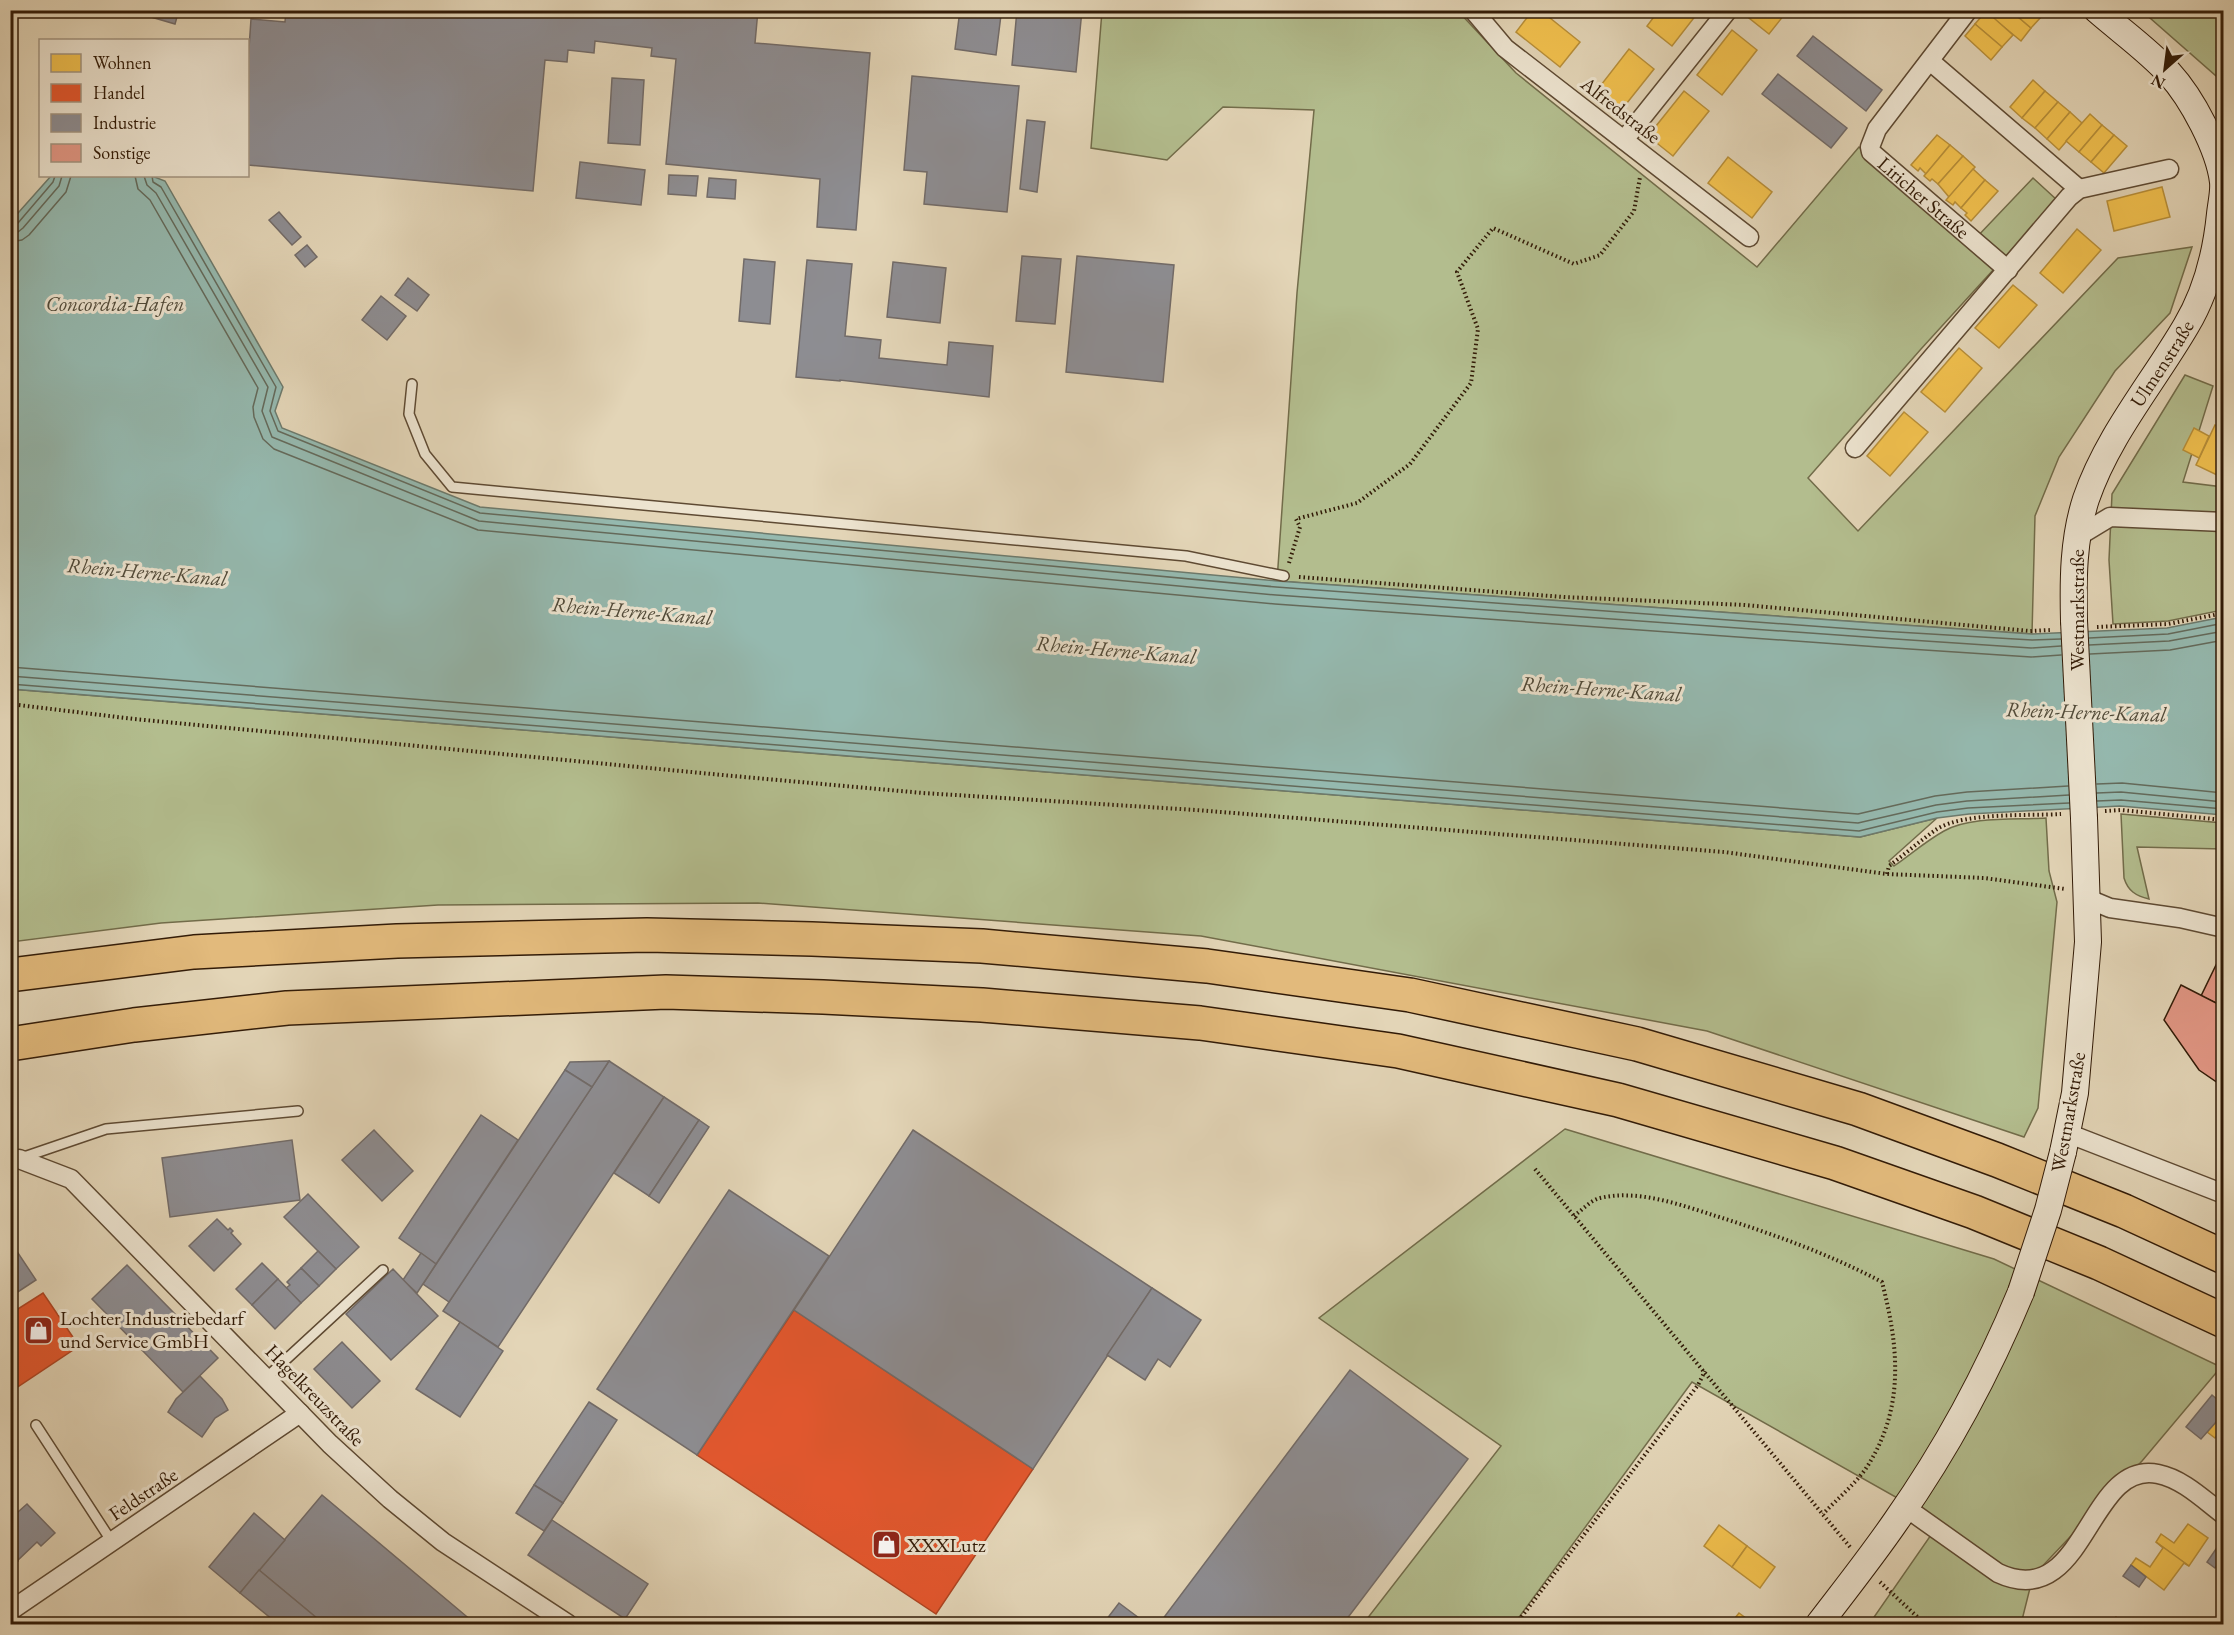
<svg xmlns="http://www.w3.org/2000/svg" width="2234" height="1635" font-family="'EB Garamond',serif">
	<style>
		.green { fill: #b3bd8e; stroke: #726c4a; stroke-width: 1.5 }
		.water { fill: #95b9af; stroke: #6d7a6c; stroke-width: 1.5 }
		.homes { fill: #f2c14e; stroke: #b88f39; stroke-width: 1.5 }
		.shops { fill: #e4572e; stroke: #af4522; stroke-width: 1.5 }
		.industry { fill: #8d8d92; stroke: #726b68; stroke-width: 1.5 }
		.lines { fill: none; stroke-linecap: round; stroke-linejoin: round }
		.shore { stroke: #646a5b; stroke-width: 1.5 }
		.building { fill: #e29785; stroke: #321b07; stroke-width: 1.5 }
		.lane-casing { stroke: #5e4a33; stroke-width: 12 }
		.street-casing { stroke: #5e4a33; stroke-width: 21 }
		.secondary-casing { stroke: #321b07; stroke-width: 28 }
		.highway-casing { stroke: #321b07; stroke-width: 36 }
		.path { stroke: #321b07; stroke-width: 4; stroke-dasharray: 1.5 3; stroke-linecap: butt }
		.lane { stroke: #ede4d0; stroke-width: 9 }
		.street { stroke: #ede4d0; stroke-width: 18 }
		.secondary { stroke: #ede4d0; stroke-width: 26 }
		.highway { stroke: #e2ba7c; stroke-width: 33 }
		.secondary-bridge-casing { stroke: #321b07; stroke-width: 28; stroke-linecap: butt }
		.secondary-bridge { stroke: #ede4d0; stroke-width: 26 }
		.labels { text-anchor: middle; stroke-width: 6; stroke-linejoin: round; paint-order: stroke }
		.street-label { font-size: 20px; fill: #321b07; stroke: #ede4d0 }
		.poi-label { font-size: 20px; fill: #321b07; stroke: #ede4d0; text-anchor: start }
		.water-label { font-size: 21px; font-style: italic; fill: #504a39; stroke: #ede4d0 }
	</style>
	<rect width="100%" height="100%" fill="#e3d5b7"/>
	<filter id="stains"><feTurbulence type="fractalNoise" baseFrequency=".00333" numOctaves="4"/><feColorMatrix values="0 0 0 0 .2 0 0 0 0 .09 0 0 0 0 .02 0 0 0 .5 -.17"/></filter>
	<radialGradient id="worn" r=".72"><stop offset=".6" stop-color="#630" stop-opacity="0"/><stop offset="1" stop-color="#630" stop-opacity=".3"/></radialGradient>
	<g class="green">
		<path d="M1457 10 1516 73 1757 267 1859 147 1974 240 2033 178 2057 200 1921 349 1808 478 1858 531 2118 258 2192 247 2170 313 2115 371 2059 457 2035 516 2032 634 1277 581 1297 293 1314 110 1223 107 1167 160 1091 148 1102 11Z"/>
		<path d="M2142 11H2223V82Z"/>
		<path d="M2185 375 2213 386 2183 482 2223 487V610L2168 621 2113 624 2109 560 2112 494Z"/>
		<path d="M10 689 1860 837 1937 818 1889 861 1894 866C1910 855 1926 841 1944 831 1970 816 2016 820 2046 818L2049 871 2057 902 2038 1108 2024 1137 1707 1031 1201 936 758 903 438 905 161 923 11 942Z"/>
		<path d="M2121 814 2223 823V849L2137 847 2149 899C2136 896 2128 891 2124 878Z"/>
		<path d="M1565 1129 1994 1259 2221 1367 2142 1461 2033 1576 2021 1624H1878L1872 1620 1940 1522 1692 1382 1514 1624H1363L1501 1446 1319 1318Z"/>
	</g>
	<path class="water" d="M51 176H152L165 181 283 387 275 411 282 428 480 507 1277 581 2032 634 2167 628 2223 617V815L2120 806 1969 814 1937 818 1860 837 11 689 10 222Z"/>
	<g class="homes">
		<path d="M1533 10H1540L1580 42 1560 67 1516 32Z"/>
		<path d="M1659 10H1700L1672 46 1647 26Z"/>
		<path d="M1747 10H1788L1769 34 1744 14Z"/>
		<path d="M1933 10H1948L1936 17Z"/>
		<path d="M2000 10H2010L2031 28 2021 41 1993 18Z"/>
		<path d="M2010 10H2036L2042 16 2031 28Z"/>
		<path d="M1986 11 2013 35 2002 47 1975 24Z"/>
		<path d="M1975 24 2002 47 1991 60 1965 36Z"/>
		<path d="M1732 30 1757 50 1722 95 1697 75Z"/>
		<path d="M1629 49 1654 69 1619 113 1594 94Z"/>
		<path d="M2033 80 2045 91 2022 118 2010 107Z"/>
		<path d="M1684 91 1709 111 1673 156 1648 136Z"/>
		<path d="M2045 91 2058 102 2035 128 2022 118Z"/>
		<path d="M2058 102 2070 112 2047 139 2035 128Z"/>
		<path d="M2070 112 2082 123 2059 150 2047 139Z"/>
		<path d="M2090 114 2102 125 2079 152 2066 141Z"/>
		<path d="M2102 125 2114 135 2091 162 2079 152Z"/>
		<path d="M1937 135 1950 145 1926 174 1920 168 1918 171 1911 165Z"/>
		<path d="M2114 135 2127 146 2104 173 2091 162Z"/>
		<path d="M1950 145 1963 156 1938 184 1932 179 1930 181 1924 176Z"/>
		<path d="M1963 156 1975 167 1949 197 1938 184Z"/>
		<path d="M1728 157 1772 192 1752 218 1708 183Z"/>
		<path d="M1973 169 1985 180 1961 208 1955 202 1953 205 1946 200Z"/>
		<path d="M1985 180 1998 191 1971 221 1965 215 1967 213 1961 208Z"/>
		<path d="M2162 187 2170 217 2114 231 2107 201Z"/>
		<path d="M2077 229 2101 250 2063 293 2040 273Z"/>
		<path d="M2013 285 2037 305 1999 348 1975 328Z"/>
		<path d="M1959 348 1982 368 1945 412 1921 392Z"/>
		<path d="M1904 412 1928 432 1890 476 1867 456Z"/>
		<path d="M2215 425 2224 429V470L2220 468 2217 475 2196 465Z"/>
		<path d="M2194 428 2209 436 2199 458 2183 450Z"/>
		<path d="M2224 1413V1437L2219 1433 2215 1438 2207 1432Z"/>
		<path d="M2188 1524 2208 1538 2189 1566 2156 1542 2161 1534 2174 1543Z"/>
		<path d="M1719 1525 1747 1546 1732 1567 1704 1546Z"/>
		<path d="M2156 1542 2189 1566 2184 1563 2164 1590 2131 1565 2136 1558 2150 1567 2163 1548Z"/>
		<path d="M1747 1546 1775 1567 1760 1588 1732 1567Z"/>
		<path d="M1739 1613 1754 1624H1730Z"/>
		<path d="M2116 1617 2126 1624H2111Z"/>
	</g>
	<g class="shops">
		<path d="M43 1293 79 1346 10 1392V1314Z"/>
		<path d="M794 1310 1033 1469 936 1614 697 1455Z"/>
	</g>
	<g class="industry">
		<path d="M127 10H179L175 24Z"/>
		<path d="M286 10H758L755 43 870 53 856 230 817 227 820 179 666 164 676 59 651 56 652 48 595 41 594 53 568 50 567 62 545 60 533 191 248 165V63L251 19 285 22Z"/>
		<path d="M960 10 1001 15 996 55 955 49Z"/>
		<path d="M1017 10H1082L1076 72 1012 65Z"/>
		<path d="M1813 36 1882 90 1866 111 1797 56Z"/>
		<path d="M1778 74 1847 128 1831 148 1762 94Z"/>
		<path d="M912 76 1019 86 1007 212 924 204 927 172 904 170Z"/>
		<path d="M612 78 644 80 640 145 608 143Z"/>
		<path d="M1027 120 1045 122 1037 192 1020 189Z"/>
		<path d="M580 162 645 170 641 205 576 198Z"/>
		<path d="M669 175 698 176 696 196 668 194Z"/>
		<path d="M709 178 736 180 735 199 707 197Z"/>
		<path d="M279 212 301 237 292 245 269 220Z"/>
		<path d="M307 245 317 257 305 267 295 255Z"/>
		<path d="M1022 256 1061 259 1055 324 1016 321Z"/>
		<path d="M1077 256 1174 265 1163 382 1066 372Z"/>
		<path d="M744 259 775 262 770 324 739 321Z"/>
		<path d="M807 260 852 264 845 336 881 340 879 358 947 365 949 342 993 346 989 397 840 380V381L796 377Z"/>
		<path d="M893 262 946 268 940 323 887 317Z"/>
		<path d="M408 278 429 295 417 311 395 295Z"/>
		<path d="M381 296 406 316 387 340 362 320Z"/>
		<path d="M609 1061 664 1097 498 1347 443 1311Z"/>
		<path d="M609 1061 592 1087 565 1070 570 1062Z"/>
		<path d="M565 1070 592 1087 449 1302 423 1284Z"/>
		<path d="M664 1097 699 1120 649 1196 614 1173Z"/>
		<path d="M481 1115 518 1140 436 1264 399 1238Z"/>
		<path d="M699 1120 709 1127 659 1203 649 1196Z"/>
		<path d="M374 1130 413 1171 382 1201 342 1160Z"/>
		<path d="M913 1130 1152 1288 1033 1469 794 1310Z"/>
		<path d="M292 1140 300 1200 170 1217 162 1158Z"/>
		<path d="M729 1190 829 1256 697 1455 597 1389Z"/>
		<path d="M308 1194 359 1247 336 1269 284 1217Z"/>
		<path d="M217 1219 228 1230 230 1228 233 1231 231 1233 241 1244 214 1271 189 1246Z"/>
		<path d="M10 1241 36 1280 10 1297Z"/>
		<path d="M318 1251 336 1269 319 1286 301 1268Z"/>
		<path d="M421 1253 436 1264 417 1293 403 1280Z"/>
		<path d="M262 1263 278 1279 252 1305 236 1289Z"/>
		<path d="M127 1265 218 1358 183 1392 92 1299Z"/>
		<path d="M301 1268 319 1286 301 1303 286 1288 290 1285 287 1282Z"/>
		<path d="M393 1269 438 1316 391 1360 346 1314Z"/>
		<path d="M278 1279 301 1303 275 1329 252 1305Z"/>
		<path d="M1152 1288 1201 1320 1170 1367 1158 1359 1145 1380 1107 1355Z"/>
		<path d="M460 1322 503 1351 460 1417 416 1389Z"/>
		<path d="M342 1342 380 1381 352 1408 314 1369Z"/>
		<path d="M1350 1370 1468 1459 1343 1624H1159Z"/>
		<path d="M200 1376 222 1399 228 1410 215 1418 202 1437 168 1412 176 1399Z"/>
		<path d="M2212 1395 2224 1405V1413L2201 1439 2186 1427Z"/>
		<path d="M589 1402 617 1420 563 1503 534 1485Z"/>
		<path d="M534 1485 563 1503 544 1531 516 1513Z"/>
		<path d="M322 1495 472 1621 469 1624H324L259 1570Z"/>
		<path d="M27 1504 55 1533 41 1546 37 1542 18 1560 10 1549V1519Z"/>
		<path d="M254 1513 285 1540 240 1593 209 1567Z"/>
		<path d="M552 1520 648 1584 625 1619 528 1555Z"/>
		<path d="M2218 1546 2224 1550V1556L2215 1568 2207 1562Z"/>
		<path d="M10 1549 18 1561 10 1566Z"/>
		<path d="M2131 1565 2146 1577 2139 1587 2123 1576Z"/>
		<path d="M259 1570 324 1624H278L240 1593Z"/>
		<path d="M1119 1603 1147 1624H1103Z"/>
	</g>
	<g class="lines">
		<g class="shore">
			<path d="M135 176 138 189 150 200 258 388 253 407 254 417 263 439 274 449 478 530 1275 604 1879 647 2031 657 2061 655"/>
			<path d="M144 176 147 185 156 193 268 387 262 411 272 437 479 521 1276 595 1880 638 2031 648 2061 646"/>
			<path d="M152 176 153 182 161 187 276 387 270 411 278 431 480 513 1276 587 1880 631 2032 640 2061 639"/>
			<path d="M10 225 18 223 53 182 55 176"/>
			<path d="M10 233 18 232 23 228 59 186 62 176"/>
			<path d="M10 242 22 240 29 235 66 192 71 176"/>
			<path d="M2089 638 2168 634 2224 623"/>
			<path d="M2089 645 2169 641 2224 631"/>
			<path d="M2090 654 2170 650 2224 640"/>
			<path d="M10 667 1858 814 1935 796 1967 792 2068 786"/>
			<path d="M10 676 1858 823 1936 805 1967 801 2069 795"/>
			<path d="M10 684 1859 831 1937 812 1968 808 2069 803"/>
			<path d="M2097 784 2122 783 2224 793"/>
			<path d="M2097 793 2121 792 2224 802"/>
			<path d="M2097 801 2121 800 2224 809"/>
		</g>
	</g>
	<g class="building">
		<path d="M2217 963 2224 966V1007L2201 996Z"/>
		<path d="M2181 985 2224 1007V1038L2220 1046 2224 1048V1087L2199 1070 2164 1020Z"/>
	</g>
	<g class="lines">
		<defs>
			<g id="lane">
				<path d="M412 384 409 414 425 454 452 487 1186 556 1284 576"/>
				<path d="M21 1158 106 1129 298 1111"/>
				<path d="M267 1377 383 1270"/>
				<path d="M36 1425 112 1542"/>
			</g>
			<g id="street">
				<path d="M1473 10 1505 48 1749 237"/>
				<path id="s1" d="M1968 10 1877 129 1870 147 1871 152 2008 270"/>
				<path d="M1930 61 2079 189"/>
				<path d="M1624 140 1728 10"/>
				<path d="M1855 448 2069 197 2079 189 2169 169"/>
				<path d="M2077 537 2110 517 2224 522"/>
				<path d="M2086 898 2110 908 2180 918 2224 928"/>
				<path d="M2067 1133 2224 1194"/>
				<path d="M19 1159 71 1179 330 1444 390 1499 443 1542 568 1624"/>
				<path d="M1905 1507 1998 1573C2086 1614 2087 1459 2158 1474 2183 1479 2204 1500 2224 1515"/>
				<path d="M10 1611 300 1413"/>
			</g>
			<g id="secondary">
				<path id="s2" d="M2074 621C2073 580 2073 539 2086 499 2108 435 2152 384 2186 326 2207 291 2216 254 2220 214 2221 204 2224 192 2223 182 2219 149 2192 98 2169 73 2148 50 2121 31 2097 10"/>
				<path d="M2063 1152 2075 1093 2088 942 2084 818"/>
				<path d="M1819 1624C1845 1590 1872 1556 1896 1521 1946 1450 1988 1372 2021 1292"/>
			</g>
			<g id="highway">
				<path d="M10 975 194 952 397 941 647 935 812 939 982 946 1207 966 1410 995 1637 1044 1858 1109 1997 1160 2124 1211 2224 1257"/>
				<path d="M10 1044 134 1025 287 1008 666 992 823 997 982 1005 1200 1023 1398 1051 1618 1100 1835 1163 1974 1212 2099 1263 2224 1321"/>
			</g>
		</defs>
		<use href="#lane" class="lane-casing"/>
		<use href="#street" class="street-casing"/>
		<use href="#secondary" class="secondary-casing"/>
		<use href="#highway" class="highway-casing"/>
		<g class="path">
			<path d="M1289 563 1300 527 1296 519 1357 503 1410 464 1471 383 1478 329 1457 272 1493 228 1574 264 1600 255 1634 211 1640 177"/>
			<path d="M1299 577 1564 597 1745 605 2030 631 2051 630"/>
			<path d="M2097 627 2168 624 2224 613"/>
			<path d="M10 704 134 719 733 776 923 793 1196 810 1724 852 1887 874 1984 878 2065 889"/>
			<path d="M2105 811 2121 810 2224 820"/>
			<path d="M1887 874 1889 866C1905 854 1921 840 1937 829 1965 812 2028 816 2061 814"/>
			<path d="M1535 1169 1850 1547"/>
			<path d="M1574 1216C1582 1210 1591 1200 1600 1198 1638 1189 1681 1205 1716 1216 1773 1234 1829 1254 1882 1282 1898 1344 1905 1404 1870 1462 1860 1480 1838 1498 1823 1514"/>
			<path d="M1880 1582 1925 1624"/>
			<path d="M1516 1624 1698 1385 1705 1371"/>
		</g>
		<use href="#lane" class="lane"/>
		<use href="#street" class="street"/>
		<use href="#secondary" class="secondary"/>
		<use href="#highway" class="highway"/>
		<defs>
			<g id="secondary-bridge">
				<path d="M2074 621 2084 818"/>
				<path d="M2021 1292 2048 1210 2063 1152"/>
			</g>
		</defs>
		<use href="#secondary-bridge" class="secondary-bridge-casing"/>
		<use href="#secondary-bridge" class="secondary-bridge"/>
	</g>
	<defs>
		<symbol id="shop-square" viewBox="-11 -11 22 22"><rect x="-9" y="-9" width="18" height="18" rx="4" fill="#8f2418" stroke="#ede4d0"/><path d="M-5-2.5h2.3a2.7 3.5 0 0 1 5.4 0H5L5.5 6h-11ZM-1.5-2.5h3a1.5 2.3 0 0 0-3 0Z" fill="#fff"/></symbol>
	</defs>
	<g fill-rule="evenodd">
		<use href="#shop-square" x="22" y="1314" width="33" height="33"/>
		<use href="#shop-square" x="870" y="1528" width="33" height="33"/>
	</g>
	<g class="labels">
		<g class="street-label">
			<text transform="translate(1621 110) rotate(38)" y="7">Alfredstraße</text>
			<text dy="7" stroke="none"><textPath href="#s1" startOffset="244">Liricher Straße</textPath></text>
			<text dy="7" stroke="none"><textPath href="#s2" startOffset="279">Ulmenstraße</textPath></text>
			<text transform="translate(2077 610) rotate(-90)" y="7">Westmarkstraße</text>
			<text transform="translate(2068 1112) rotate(-80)" y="7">Westmarkstraße</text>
			<text transform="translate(315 1395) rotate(46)" y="7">Hagelkreuzstraße</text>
			<text transform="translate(143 1494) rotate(-34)" y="7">Feldstraße</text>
		</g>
		<g class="poi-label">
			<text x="60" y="1325">Lochter Industriebedarf<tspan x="60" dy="23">und Service GmbH</tspan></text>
			<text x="907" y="1552">XXXLutz</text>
		</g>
		<g class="water-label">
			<text x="115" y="311">Concordia-Hafen</text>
			<text transform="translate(147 572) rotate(5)" y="7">Rhein-Herne-Kanal</text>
			<text transform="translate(632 611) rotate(5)" y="7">Rhein-Herne-Kanal</text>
			<text transform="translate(1116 650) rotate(5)" y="7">Rhein-Herne-Kanal</text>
			<text transform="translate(1601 689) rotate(4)" y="7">Rhein-Herne-Kanal</text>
			<text transform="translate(2086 712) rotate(2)" y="7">Rhein-Herne-Kanal</text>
		</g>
	</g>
	<rect width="2234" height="1635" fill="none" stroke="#e3d5b7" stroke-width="36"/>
	<rect x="12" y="12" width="2210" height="1611" fill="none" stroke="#321b07" stroke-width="3"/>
	<rect x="18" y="18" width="2198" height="1599" fill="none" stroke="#321b07" stroke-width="1.5"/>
	<rect x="39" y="39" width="210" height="138" fill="#ede4d0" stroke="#a29480" stroke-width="1.5"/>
	<rect x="51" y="54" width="30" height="18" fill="#f2c14e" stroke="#a29480" stroke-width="1.5"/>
	<text x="93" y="69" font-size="18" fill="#321b07">Wohnen</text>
	<rect x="51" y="84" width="30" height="18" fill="#e4572e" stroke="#a29480" stroke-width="1.5"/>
	<text x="93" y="99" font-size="18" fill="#321b07">Handel</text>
	<rect x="51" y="114" width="30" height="18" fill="#8d8d92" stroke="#a29480" stroke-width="1.5"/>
	<text x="93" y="129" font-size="18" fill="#321b07">Industrie</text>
	<rect x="51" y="144" width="30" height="18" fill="#e29785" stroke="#a29480" stroke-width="1.5"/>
	<text x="93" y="159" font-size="18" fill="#321b07">Sonstige</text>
	<g transform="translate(2165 69) rotate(208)" stroke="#ede4d0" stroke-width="4.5" paint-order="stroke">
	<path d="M0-4.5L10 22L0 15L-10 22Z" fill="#321b07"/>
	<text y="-9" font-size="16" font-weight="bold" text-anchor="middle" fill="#321b07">N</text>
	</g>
	<rect width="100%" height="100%" filter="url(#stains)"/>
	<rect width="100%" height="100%" fill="url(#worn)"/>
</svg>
